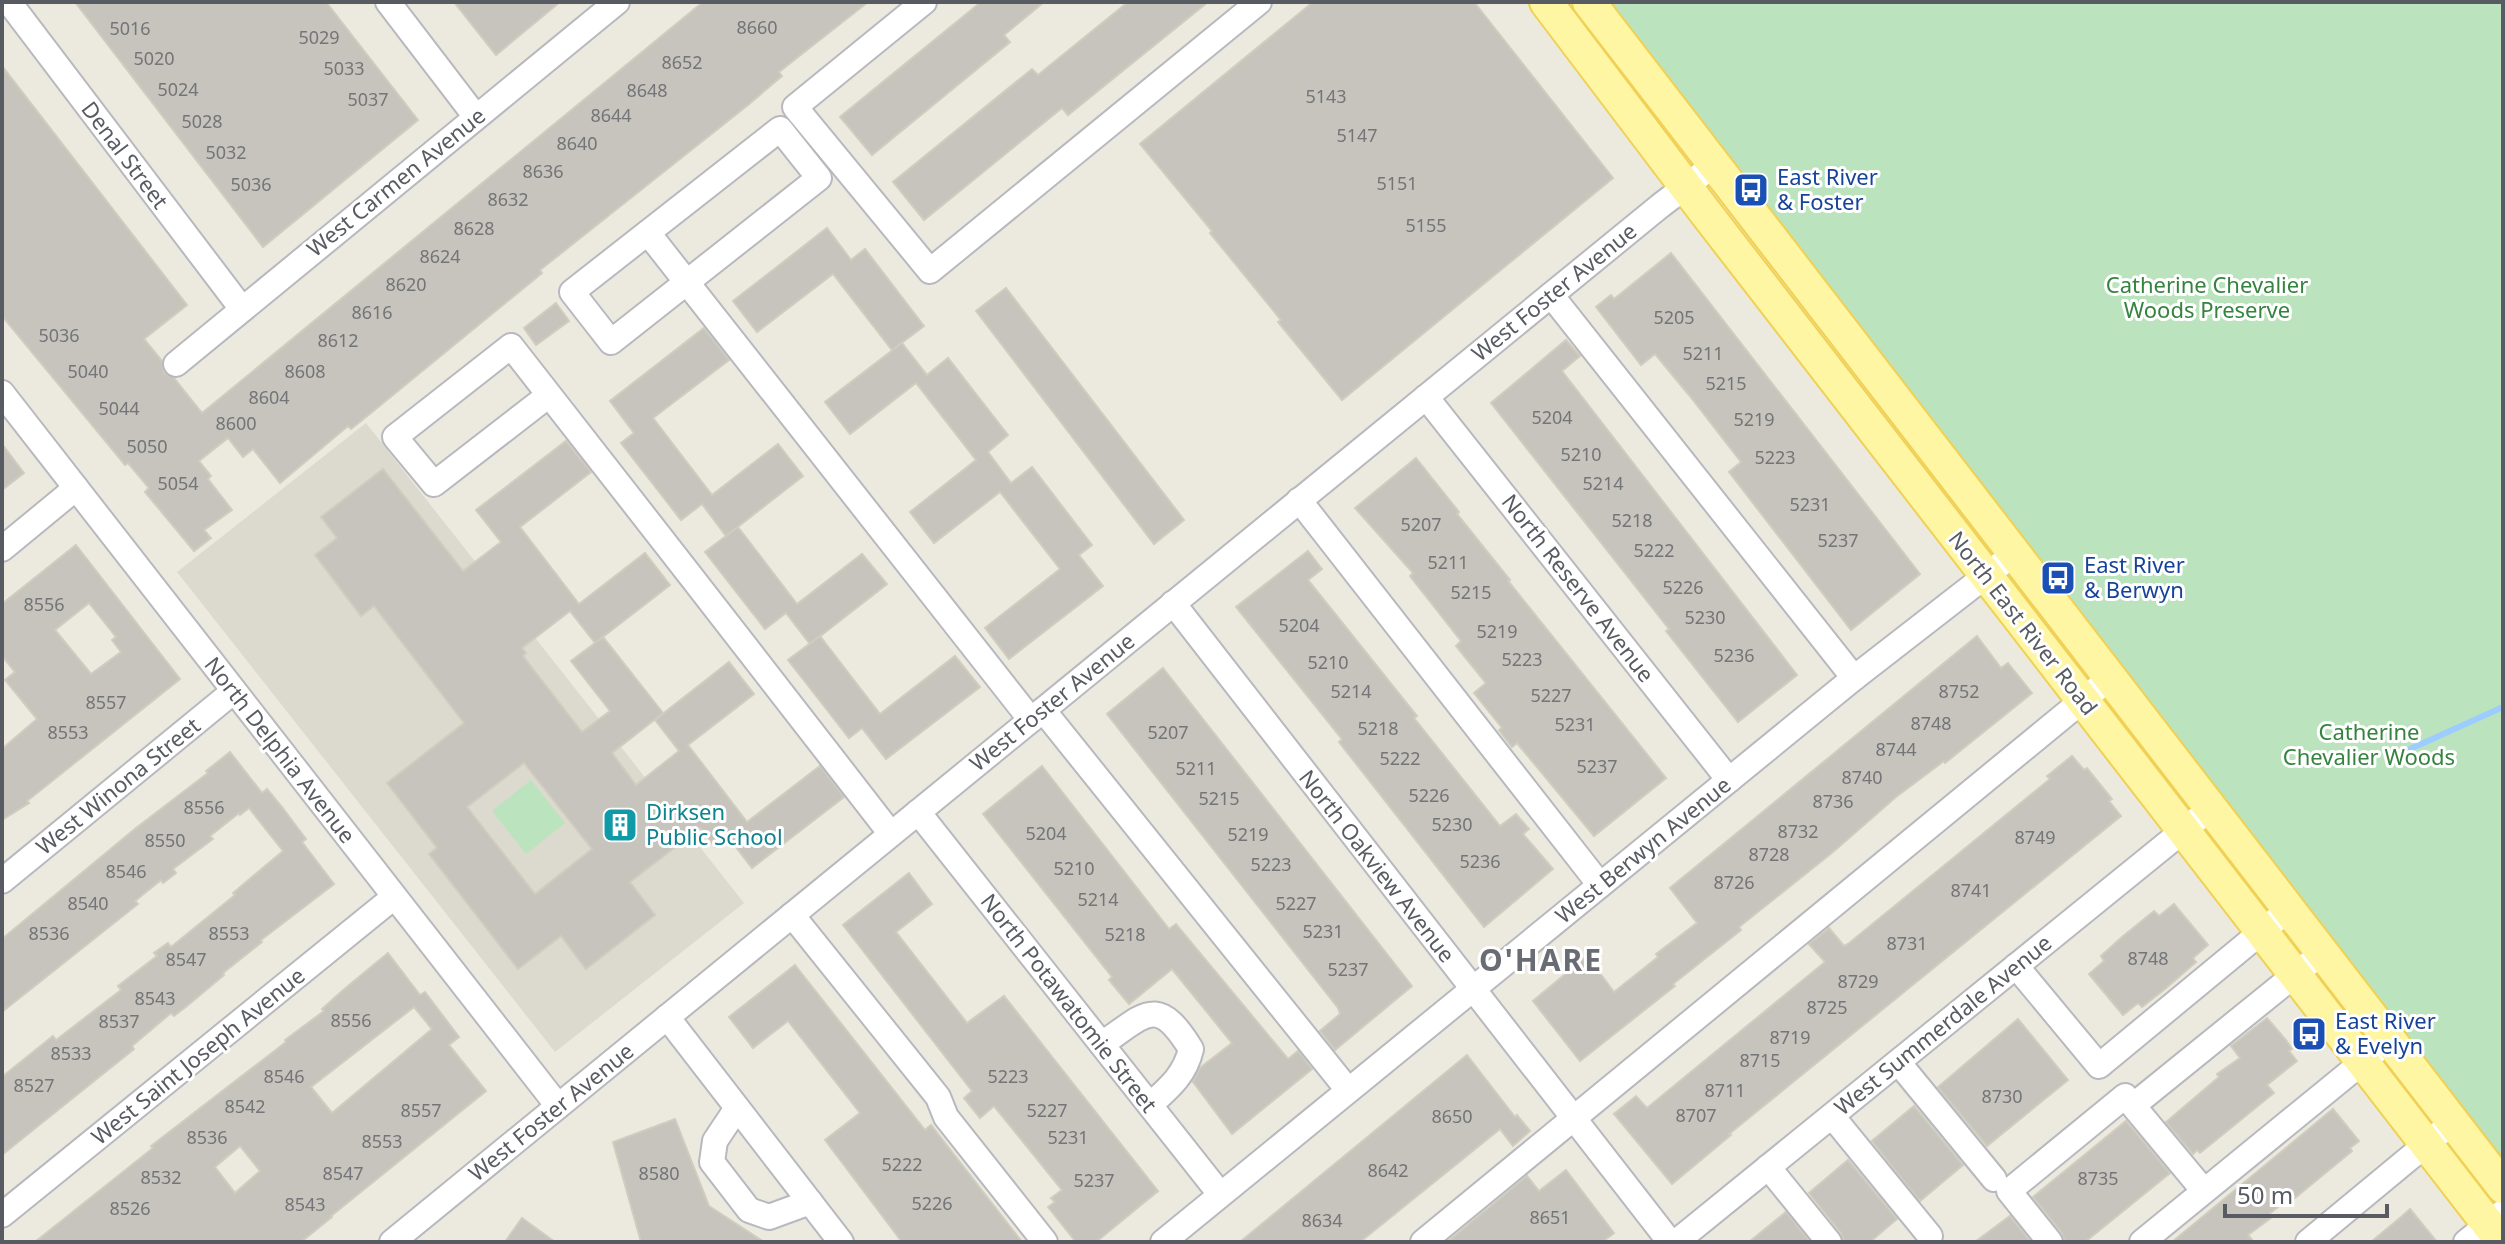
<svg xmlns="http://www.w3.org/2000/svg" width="2505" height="1244" font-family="'Noto Sans',sans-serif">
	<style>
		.education { fill: #dcd9ce }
		.green { fill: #bbe4be }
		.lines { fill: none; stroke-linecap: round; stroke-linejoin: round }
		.stream { stroke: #9dccfe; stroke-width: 6 }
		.building { fill: #c6c4bd; stroke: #d0ccbe; stroke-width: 2; fill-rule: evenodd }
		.minor-casing { stroke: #b7b9bf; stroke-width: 28 }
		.major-casing { stroke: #f0d055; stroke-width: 36 }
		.minor { stroke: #fff; stroke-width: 24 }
		.major { stroke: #fef6a2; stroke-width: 32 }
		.labels { text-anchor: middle; stroke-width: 6; stroke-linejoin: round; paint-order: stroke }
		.number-label { font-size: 18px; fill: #747578 }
		.street-label { font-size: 22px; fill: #585b61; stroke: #fff }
		.transit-label { font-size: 22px; fill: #164399; stroke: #fff; text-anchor: start }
		.park-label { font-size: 22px; fill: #35833e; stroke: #fff }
		.culture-label { font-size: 22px; fill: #0d838f; stroke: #fff; text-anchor: start }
		.district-label { font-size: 30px; font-weight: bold; letter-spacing: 2px; fill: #696d73; stroke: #fff }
	</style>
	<rect width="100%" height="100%" fill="#eceadf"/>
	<path class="education" d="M366 423 744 903 555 1052 177 572Z"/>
	<g class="green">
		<path d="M1605 2H2503V1164Z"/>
		<path d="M531 780 565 823 526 854 492 811Z"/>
	</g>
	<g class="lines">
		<path class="stream" d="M2408 750 2503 707"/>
	</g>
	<g class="building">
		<path d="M75 2H326L418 120 263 247Z"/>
		<path d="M454 2H560L496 55Z"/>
		<path d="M703 2H868L779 72 782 76 748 105 540 270 542 273 371 413 351 429 348 426 280 483 253 449 243 457 228 438 199 461 211 476 208 479 232 510 204 530 211 538 194 551 145 492 149 488 128 463 125 465 2 316V66L187 305 144 339 162 361 164 373 174 378 202 413Z"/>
		<path d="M981 2H1044L1004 35 1010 42 872 155 840 117Z"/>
		<path d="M1128 2H1208L1068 115 1062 108 924 220 893 182 1032 69 1038 75Z"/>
		<path d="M1313 2H1474L1613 178 1342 400 1278 322 1281 320 1210 233 1212 231 1140 144Z"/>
		<path d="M827 228 851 260 865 249 924 326 892 350 833 274 757 332 733 301Z"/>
		<path d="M1671 253 1920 574 1851 630 1729 472 1741 462 1689 395 1655 354 1641 365 1596 307 1611 295 1614 299Z"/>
		<path d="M1006 288 1184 520 1154 544 976 311Z"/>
		<path d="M556 303 569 321 536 345 524 328Z"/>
		<path d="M704 328 729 360 653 418 712 495 778 444 803 476 726 536 702 504 681 520 621 443 634 433 610 401Z"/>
		<path d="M1566 340 1580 356 1562 371 1797 675 1738 722 1666 631 1669 629 1491 403Z"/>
		<path d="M902 343 927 375 948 358 1008 435 988 452 1011 483 1032 467 1092 545 1079 555 1103 586 1009 659 985 628 1060 569 1000 492 934 543 910 512 976 460 916 383 850 434 825 402Z"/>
		<path d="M566 441 591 472 520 527 579 604 645 553 670 585 595 643 603 637 663 713 612 753 636 785 679 751 655 720 729 662 754 694 688 745 747 822 820 766 844 797 752 868 728 837 715 847 700 828 630 882 655 915 586 969 561 936 518 969 429 854 437 848 387 783 464 723 374 606 361 616 315 555 337 538 321 517 383 469 463 571 501 542 476 510ZM570 611 595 643 571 661 610 711 582 732 523 656 526 653 522 648ZM524 763 592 849 535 894 467 807Z"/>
		<path d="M2 444 24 473 2 490Z"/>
		<path d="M1416 458 1459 512 1457 514 1510 580 1508 581 1666 778 1594 836 1517 743 1512 747 1499 730 1502 728 1474 693 1486 683 1456 646 1461 641 1410 576 1413 573 1355 508Z"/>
		<path d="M738 527 797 604 862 554 887 584 810 644 786 613 765 629 705 552Z"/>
		<path d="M76 545 180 679 27 801 29 803 2 820V749L37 719 5 680 15 672 2 656V604ZM89 603 116 637 112 640 121 652 91 674 55 630Z"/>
		<path d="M1308 551 1322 569 1308 580 1417 716 1414 718 1500 826 1516 814 1529 829 1523 834 1553 869 1484 927 1339 742 1342 739 1236 607Z"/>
		<path d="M820 636 880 714 955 656 980 687 886 759 862 728 849 738 788 660Z"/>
		<path d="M1977 636 2001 668 2008 663 2032 693 1945 763 1944 761 1896 797 1833 852 1739 927 1741 930 1673 984 1675 986 1580 1061 1533 1001 1587 956 1614 992 1658 957 1656 954 1697 923 1670 888Z"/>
		<path d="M1163 668 1412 986 1335 1050 1320 1031 1340 1014 1338 1008 1107 714Z"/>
		<path d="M230 752 262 793 267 789 282 807 306 839 302 842 334 884 261 940 262 942 223 973 224 975 187 1006 174 1016 171 1013 132 1046 134 1049 2 1155V1077L53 1036 56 1040 121 990 118 986 157 956 154 953 168 943 171 947 235 895 233 893 283 851 249 808 240 815 239 813 210 836 213 839 173 869 176 873 163 883 161 880 135 901 138 904 2 1012V939L136 828 208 773 206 771Z"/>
		<path d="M2072 756 2084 770 2087 768 2112 799 2109 801 2121 816 1729 1134 1731 1135 1672 1184 1614 1114 1636 1096 1647 1108 1825 962 1809 944 1829 928 1844 946 1848 944 2050 779 2047 776Z"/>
		<path d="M1042 766 1169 929 1176 924 1288 1059 1298 1051 1312 1069 1232 1134 1193 1082 1200 1068 1232 1043 1172 969 1129 1004 1109 980 1112 977 983 814Z"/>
		<path d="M909 873 932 904 896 932 967 1023 1004 996 1158 1191 1096 1242H1076L1048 1207 1055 1202 1051 1198 1062 1190 994 1106 980 1118 964 1098 972 1091 843 925Z"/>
		<path d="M2174 904 2208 945 2193 958 2196 962 2165 989 2142 1007 2138 1003 2123 1015 2089 974 2104 961 2101 956 2122 937 2154 911 2159 916Z"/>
		<path d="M388 953 420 995 425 992 459 1037 449 1045 486 1091 331 1216 332 1217 301 1242H35L153 1148 151 1146 286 1042 285 1040 324 1011 322 1009 342 991ZM414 1007 432 1029 332 1113 311 1087ZM240 1146 260 1171 235 1193 215 1167Z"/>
		<path d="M795 965 925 1130 931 1125 1022 1242H902L825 1140 860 1113 788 1021 753 1048 729 1017Z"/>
		<path d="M2267 1018 2286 1040 2292 1049 2289 1051 2297 1061 2267 1085 2274 1093 2200 1153 2197 1150 2193 1154 2166 1122 2219 1077 2217 1074 2240 1058 2231 1046Z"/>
		<path d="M2018 1019 2068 1080 1987 1146 1938 1087Z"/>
		<path d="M1467 1055 1515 1117 1517 1115 1530 1131 1513 1146 1500 1129 1360 1242H1240Z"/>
		<path d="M1914 1106 1963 1165 1920 1201 1872 1141Z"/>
		<path d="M2333 1109 2359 1141 2350 1148 2352 1151 2295 1198 2293 1195 2268 1215 2271 1218 2248 1235 2254 1242H2172Z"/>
		<path d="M675 1119 709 1206 764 1242H641L613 1142Z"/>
		<path d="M2126 1121 2170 1173 2085 1242H2065L2062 1233 2033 1197Z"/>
		<path d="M1848 1160 1897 1219 1870 1242H1844L1841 1233 1809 1193Z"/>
		<path d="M1566 1170 1614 1233 1602 1242H1447L1527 1176 1539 1191Z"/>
		<path d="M2410 1209 2437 1242H2371L2401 1217Z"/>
		<path d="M1786 1212 1810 1242H1749Z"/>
		<path d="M2010 1216 2031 1242H1975Z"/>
		<path d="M522 1218 555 1242H505Z"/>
	</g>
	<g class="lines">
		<defs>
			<g id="minor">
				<path d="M9 2 242 309"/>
				<path d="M388 2 476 117"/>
				<path d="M924 2 795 107 930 271 1259 2"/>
				<path d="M780 129 819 178 611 342 572 292Z"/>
				<path d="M648 233 1031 720"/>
				<path d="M1551 295 1854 678"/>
				<path d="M176 364 617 2"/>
				<path d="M2 393 558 1106"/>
				<path d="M549 395 434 484 395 437 511 346C638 509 765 670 891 834"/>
				<path d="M1426 397 1729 780"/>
				<path d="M1299 500 1600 885"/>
				<path d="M2 549 76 488"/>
				<path d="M1173 603 1670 1242"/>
				<path d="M1043 710 1348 1090"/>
				<path d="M918 812 1220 1194"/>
				<path d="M2 881 234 691"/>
				<path d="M792 915 938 1097 946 1117 1045 1242"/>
				<path d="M2016 966 2099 1066 2289 909"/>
				<path d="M667 1017 841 1242"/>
				<path d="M1102 1044C1146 1014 1157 994 1191 1049 1185 1075 1169 1088 1150 1105"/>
				<path d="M1898 1062 1994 1179"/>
				<path d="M2140 1100 2308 964"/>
				<path d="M737 1108 715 1141 712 1162 749 1210 769 1217 810 1202"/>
				<path d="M1832 1116 1930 1236"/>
				<path d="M1768 1167 1829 1242"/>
				<path d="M2 1215 394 897"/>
				<path d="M392 1242 1660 206 1715 164"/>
				<path d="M1163 1242 1854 678 2015 553"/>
				<path d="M1423 1242 2111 677"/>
				<path d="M1676 1242 2211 808"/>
				<path d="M2050 1242 2009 1191 2125 1096 2204 1191"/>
				<path d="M2142 1242 2376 1051"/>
				<path d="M2308 1242 2453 1122"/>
				<path d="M2466 1242 2503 1212"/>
			</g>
			<g id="major">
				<path d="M1546 2 1705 212 2502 1242"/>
				<path d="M1589 2 2503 1187"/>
			</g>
		</defs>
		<use href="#minor" class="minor-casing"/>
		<use href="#major" class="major-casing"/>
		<use href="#minor" class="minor"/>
		<use href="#major" class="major"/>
	</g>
	<defs>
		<symbol id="bus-square" viewBox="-11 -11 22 22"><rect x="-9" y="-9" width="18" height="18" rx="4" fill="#1a4fb4" stroke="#fff"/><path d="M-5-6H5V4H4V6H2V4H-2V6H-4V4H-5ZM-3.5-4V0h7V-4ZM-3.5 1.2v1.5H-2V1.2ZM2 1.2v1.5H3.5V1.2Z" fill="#fff"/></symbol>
		<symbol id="building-square" viewBox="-11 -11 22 22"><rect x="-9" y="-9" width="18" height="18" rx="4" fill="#0f9aa8" stroke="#fff"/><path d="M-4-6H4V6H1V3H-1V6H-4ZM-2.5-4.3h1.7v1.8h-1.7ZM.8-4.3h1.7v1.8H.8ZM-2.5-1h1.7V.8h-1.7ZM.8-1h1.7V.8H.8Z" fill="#fff"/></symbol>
	</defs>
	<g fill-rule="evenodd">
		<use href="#bus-square" x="1731" y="170" width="40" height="40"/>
		<use href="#bus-square" x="2038" y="558" width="40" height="40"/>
		<use href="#building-square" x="600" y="805" width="40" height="40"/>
		<use href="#bus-square" x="2289" y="1014" width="40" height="40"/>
	</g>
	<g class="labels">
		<g class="number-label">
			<text x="757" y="34">8660</text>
			<text x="130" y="35">5016</text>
			<text x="319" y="44">5029</text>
			<text x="154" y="65">5020</text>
			<text x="682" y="69">8652</text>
			<text x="344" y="75">5033</text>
			<text x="178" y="96">5024</text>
			<text x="647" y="97">8648</text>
			<text x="1326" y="103">5143</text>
			<text x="368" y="106">5037</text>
			<text x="611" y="122">8644</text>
			<text x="202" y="128">5028</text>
			<text x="1357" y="142">5147</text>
			<text x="577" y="150">8640</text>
			<text x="226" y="159">5032</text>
			<text x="543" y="178">8636</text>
			<text x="1397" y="190">5151</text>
			<text x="251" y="191">5036</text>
			<text x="508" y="206">8632</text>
			<text x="1426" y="232">5155</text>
			<text x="474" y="235">8628</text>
			<text x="440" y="263">8624</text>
			<text x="406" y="291">8620</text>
			<text x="372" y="319">8616</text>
			<text x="1674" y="324">5205</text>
			<text x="59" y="342">5036</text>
			<text x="338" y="347">8612</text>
			<text x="1703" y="360">5211</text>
			<text x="88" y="378">5040</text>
			<text x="305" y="378">8608</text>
			<text x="1726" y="390">5215</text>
			<text x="269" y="404">8604</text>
			<text x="119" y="415">5044</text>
			<text x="1552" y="424">5204</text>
			<text x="1754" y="426">5219</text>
			<text x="236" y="430">8600</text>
			<text x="147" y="453">5050</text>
			<text x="1581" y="461">5210</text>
			<text x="1775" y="464">5223</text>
			<text x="178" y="490">5054</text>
			<text x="1603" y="490">5214</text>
			<text x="1810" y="511">5231</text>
			<text x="1632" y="527">5218</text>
			<text x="1421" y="531">5207</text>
			<text x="1838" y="547">5237</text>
			<text x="1654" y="557">5222</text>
			<text x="1448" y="569">5211</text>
			<text x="1683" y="594">5226</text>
			<text x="1471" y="599">5215</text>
			<text x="44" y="611">8556</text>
			<text x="1705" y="624">5230</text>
			<text x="1299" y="632">5204</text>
			<text x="1497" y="638">5219</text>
			<text x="1734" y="662">5236</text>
			<text x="1522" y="666">5223</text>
			<text x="1328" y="669">5210</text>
			<text x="1351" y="698">5214</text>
			<text x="1959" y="698">8752</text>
			<text x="1551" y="702">5227</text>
			<text x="106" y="709">8557</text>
			<text x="1931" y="730">8748</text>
			<text x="1575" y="731">5231</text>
			<text x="1378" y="735">5218</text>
			<text x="68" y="739">8553</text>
			<text x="1168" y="739">5207</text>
			<text x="1896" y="756">8744</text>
			<text x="1400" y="765">5222</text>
			<text x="1597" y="773">5237</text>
			<text x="1196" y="775">5211</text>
			<text x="1862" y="784">8740</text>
			<text x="1429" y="802">5226</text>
			<text x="1219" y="805">5215</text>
			<text x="1833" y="808">8736</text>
			<text x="204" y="814">8556</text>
			<text x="1452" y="831">5230</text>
			<text x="1798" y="838">8732</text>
			<text x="1046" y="840">5204</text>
			<text x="1248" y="841">5219</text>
			<text x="2035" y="844">8749</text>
			<text x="165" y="847">8550</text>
			<text x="1769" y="861">8728</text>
			<text x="1480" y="868">5236</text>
			<text x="1271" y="871">5223</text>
			<text x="1074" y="875">5210</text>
			<text x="126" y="878">8546</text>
			<text x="1734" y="889">8726</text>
			<text x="1971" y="897">8741</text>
			<text x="1098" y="906">5214</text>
			<text x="88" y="910">8540</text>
			<text x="1296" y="910">5227</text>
			<text x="1323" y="938">5231</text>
			<text x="49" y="940">8536</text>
			<text x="229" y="940">8553</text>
			<text x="1125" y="941">5218</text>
			<text x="1907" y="950">8731</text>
			<text x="2148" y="965">8748</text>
			<text x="186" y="966">8547</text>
			<text x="1348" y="976">5237</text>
			<text x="1858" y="988">8729</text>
			<text x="155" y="1005">8543</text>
			<text x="1827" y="1014">8725</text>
			<text x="351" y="1027">8556</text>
			<text x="119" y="1028">8537</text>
			<text x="1790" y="1044">8719</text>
			<text x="71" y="1060">8533</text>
			<text x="1760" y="1067">8715</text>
			<text x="284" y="1083">8546</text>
			<text x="1008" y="1083">5223</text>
			<text x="34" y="1092">8527</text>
			<text x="1725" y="1097">8711</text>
			<text x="2002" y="1103">8730</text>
			<text x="245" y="1113">8542</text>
			<text x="421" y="1117">8557</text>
			<text x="1047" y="1117">5227</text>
			<text x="1696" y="1122">8707</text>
			<text x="1452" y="1123">8650</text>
			<text x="207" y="1144">8536</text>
			<text x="1068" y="1144">5231</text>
			<text x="382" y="1148">8553</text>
			<text x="902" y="1171">5222</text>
			<text x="1388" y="1177">8642</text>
			<text x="343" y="1180">8547</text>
			<text x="659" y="1180">8580</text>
			<text x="161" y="1184">8532</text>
			<text x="2098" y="1185">8735</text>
			<text x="1094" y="1187">5237</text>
			<text x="932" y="1210">5226</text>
			<text x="305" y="1211">8543</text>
			<text x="130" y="1215">8526</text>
			<text x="1550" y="1224">8651</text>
			<text x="1322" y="1227">8634</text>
		</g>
		<g class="street-label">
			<text transform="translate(125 155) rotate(53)" y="8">Denal Street</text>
			<text transform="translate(396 182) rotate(-39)" y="8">West Carmen Avenue</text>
			<text transform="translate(1554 292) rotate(-39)" y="8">West Foster Avenue</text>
			<text transform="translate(1578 588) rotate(52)" y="8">North Reserve Avenue</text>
			<text transform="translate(2023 623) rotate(52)" y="8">North East River Road</text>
			<text transform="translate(1052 702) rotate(-39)" y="8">West Foster Avenue</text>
			<text transform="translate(280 750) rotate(52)" y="8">North Delphia Avenue</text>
			<text transform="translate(118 786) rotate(-39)" y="8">West Winona Street</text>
			<text transform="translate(1643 850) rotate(-39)" y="8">West Berwyn Avenue</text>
			<text transform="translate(1377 866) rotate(52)" y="8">North Oakview Avenue</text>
			<text transform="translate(1069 1003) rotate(52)" y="8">North Potawatomie Street</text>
			<text transform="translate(1943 1025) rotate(-39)" y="8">West Summerdale Avenue</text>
			<text transform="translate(198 1056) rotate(-39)" y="8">West Saint Joseph Avenue</text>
			<text transform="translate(551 1112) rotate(-39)" y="8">West Foster Avenue</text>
		</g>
		<g class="transit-label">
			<text x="1777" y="185">East River<tspan x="1777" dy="25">&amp; Foster</tspan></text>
			<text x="2084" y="573">East River<tspan x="2084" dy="25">&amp; Berwyn</tspan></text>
			<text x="2335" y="1029">East River<tspan x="2335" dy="25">&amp; Evelyn</tspan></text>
		</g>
		<g class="park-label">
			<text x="2207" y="293">Catherine Chevalier<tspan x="2207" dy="25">Woods Preserve</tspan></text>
			<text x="2369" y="740">Catherine<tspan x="2369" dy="25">Chevalier Woods</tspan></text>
		</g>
		<g class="culture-label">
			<text x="646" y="820">Dirksen<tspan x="646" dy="25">Public School</tspan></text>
		</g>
		<g class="district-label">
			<text x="1541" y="971">O'HARE</text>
		</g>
	</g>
	<rect width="2505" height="1244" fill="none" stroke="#585b61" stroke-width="8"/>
	<path d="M2225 1204v12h162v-12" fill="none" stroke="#585b61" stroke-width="4"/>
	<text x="2237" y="1204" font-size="24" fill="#585b61" stroke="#ffffff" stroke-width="6" paint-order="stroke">50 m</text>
</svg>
